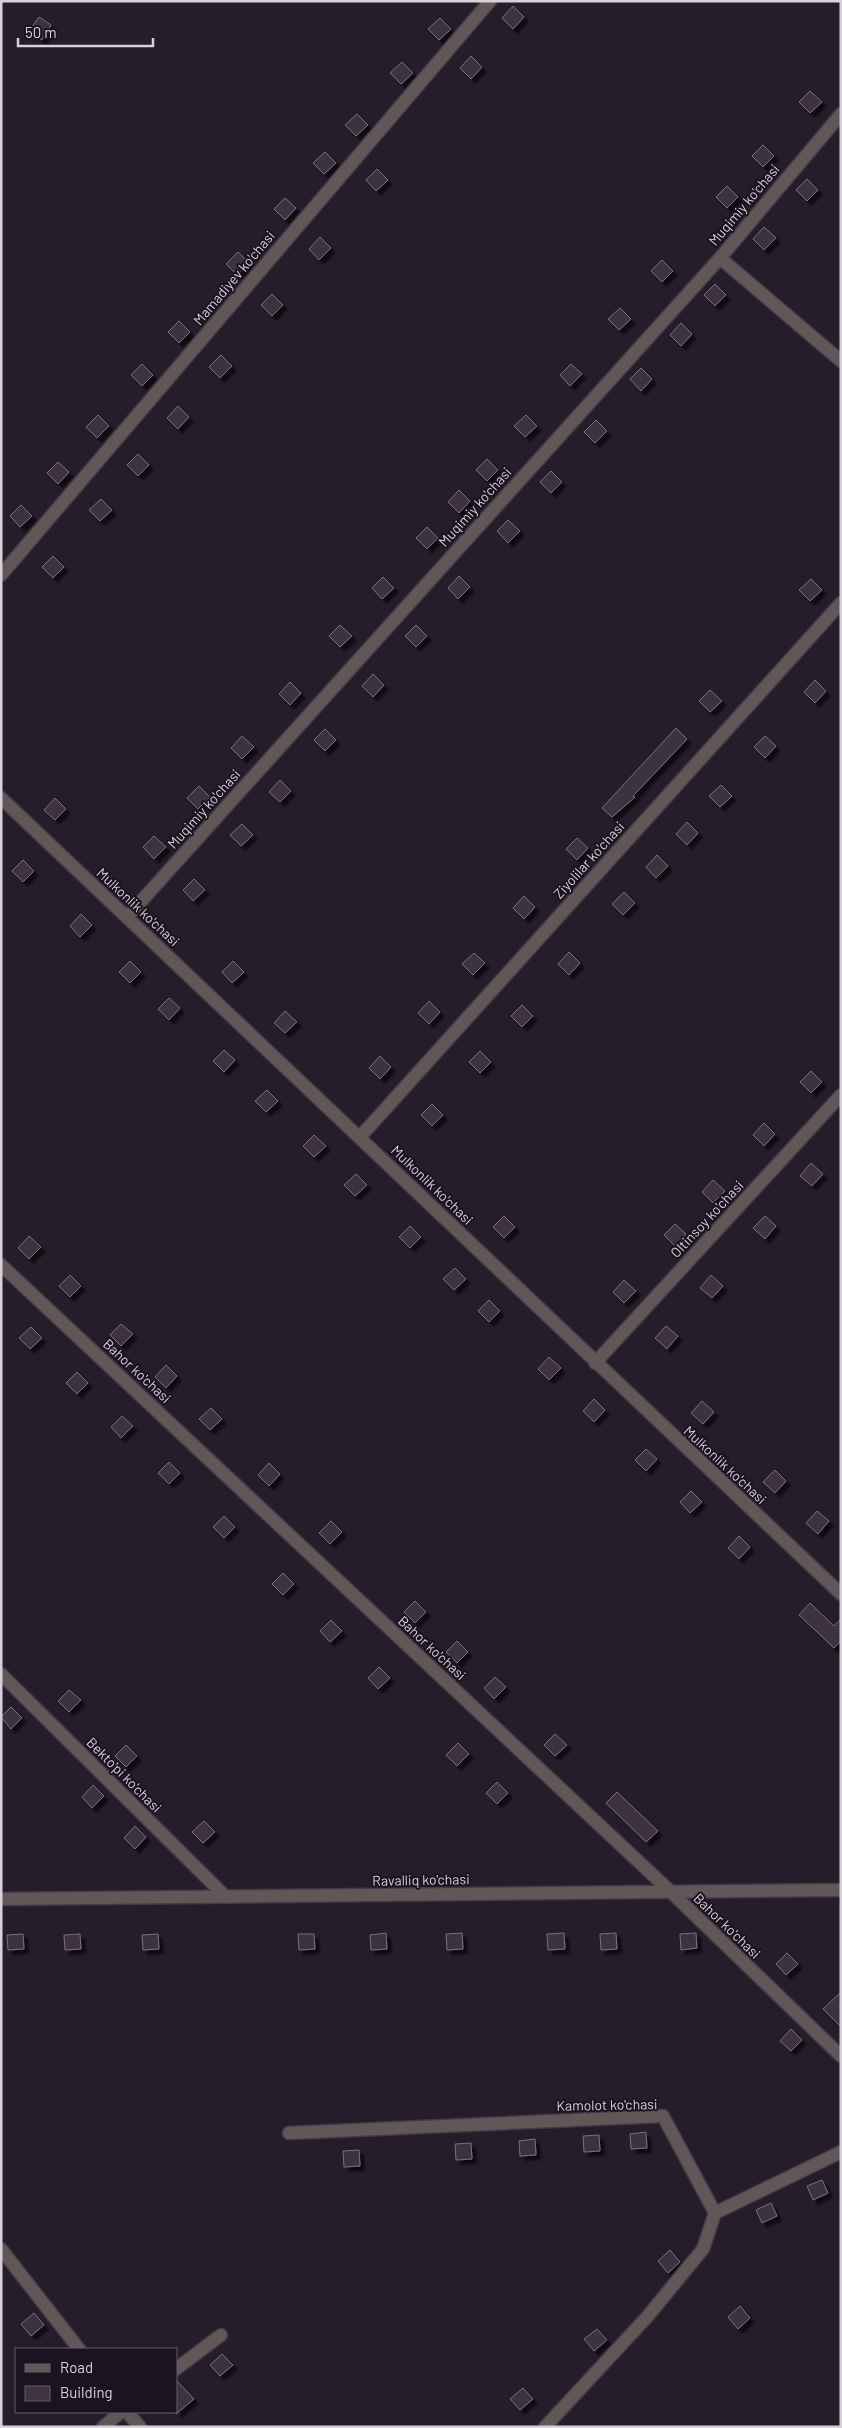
<svg xmlns="http://www.w3.org/2000/svg" width="842" height="2428" font-family="Barlow,sans-serif">
	<style>
		.building { fill: #3d3341; stroke: #7a6f7f; filter: url(#shadow) }
		.lines { fill: none; stroke-linecap: round; stroke-linejoin: round }
		.minor-casing { stroke: #423a46; stroke-width: 15 }
		.tertiary-casing { stroke: #423a46; stroke-width: 15 }
		.minor { stroke: #615759; stroke-width: 12 }
		.tertiary { stroke: #615759; stroke-width: 12 }
		.labels { text-anchor: middle; stroke-width: 4; stroke-linejoin: round; paint-order: stroke }
		.street-label { font-size: 14px; fill: #d7d1da; stroke: #1c1320 }
	</style>
	<defs>
		<filter id="shadow"><feDropShadow dx="4.5" dy="4.5" stdDeviation="1" flood-color="#0009"/></filter>
	</defs>
	<rect width="100%" height="100%" fill="#261d2a"/>
	<g class="building">
		<path d="M513 6 524 17 513 29 502 18Z"/>
		<path d="M39 17 51 25 42 40 29 31Z"/>
		<path d="M440 18 451 29 439 40 428 29Z"/>
		<path d="M471 56 482 67 471 79 460 68Z"/>
		<path d="M402 62 413 73 401 84 390 73Z"/>
		<path d="M810 91 822 102 810 113 799 102Z"/>
		<path d="M357 114 368 125 356 136 345 125Z"/>
		<path d="M763 145 774 156 763 167 752 156Z"/>
		<path d="M325 152 336 163 324 174 313 163Z"/>
		<path d="M377 169 388 180 376 191 366 180Z"/>
		<path d="M807 179 818 190 807 201 796 190Z"/>
		<path d="M727 186 738 197 727 208 716 197Z"/>
		<path d="M285 198 296 208 285 220 274 209Z"/>
		<path d="M764 227 776 238 764 250 753 239Z"/>
		<path d="M320 237 331 248 319 260 309 249Z"/>
		<path d="M238 252 249 263 237 275 226 264Z"/>
		<path d="M662 260 673 271 662 282 651 271Z"/>
		<path d="M715 284 726 295 715 306 704 295Z"/>
		<path d="M272 294 283 305 272 316 261 305Z"/>
		<path d="M620 308 631 319 619 330 608 319Z"/>
		<path d="M179 321 190 332 179 343 168 332Z"/>
		<path d="M681 323 692 334 681 346 670 335Z"/>
		<path d="M221 355 232 366 220 378 209 367Z"/>
		<path d="M142 364 153 375 142 386 131 375Z"/>
		<path d="M571 364 582 374 570 386 560 375Z"/>
		<path d="M641 368 652 379 641 391 630 379Z"/>
		<path d="M178 406 189 417 178 429 167 418Z"/>
		<path d="M98 415 109 426 97 438 86 427Z"/>
		<path d="M526 415 537 426 525 437 514 426Z"/>
		<path d="M596 420 607 431 595 443 584 432Z"/>
		<path d="M138 454 149 465 138 476 127 465Z"/>
		<path d="M487 459 498 470 487 481 476 470Z"/>
		<path d="M58 462 69 472 58 484 47 473Z"/>
		<path d="M551 471 562 482 551 493 540 482Z"/>
		<path d="M459 490 470 501 459 513 448 502Z"/>
		<path d="M101 499 112 510 100 521 89 510Z"/>
		<path d="M21 505 32 516 20 527 10 516Z"/>
		<path d="M508 520 520 531 508 543 497 531Z"/>
		<path d="M427 527 438 538 427 549 416 538Z"/>
		<path d="M53 556 64 567 53 578 42 567Z"/>
		<path d="M459 576 470 587 458 599 448 588Z"/>
		<path d="M383 577 394 588 382 599 372 588Z"/>
		<path d="M811 579 822 590 810 601 799 590Z"/>
		<path d="M340 625 352 636 340 647 329 636Z"/>
		<path d="M416 625 427 636 416 647 405 636Z"/>
		<path d="M373 674 384 685 373 697 362 686Z"/>
		<path d="M815 680 826 691 815 703 804 692Z"/>
		<path d="M290 682 301 693 290 705 279 694Z"/>
		<path d="M710 690 722 701 710 712 699 701Z"/>
		<path d="M676 728 687 739 633 796 635 797 612 817 602 808Z"/>
		<path d="M325 729 336 740 325 751 314 740Z"/>
		<path d="M242 736 254 747 242 759 231 748Z"/>
		<path d="M765 736 776 746 765 758 754 747Z"/>
		<path d="M280 780 291 791 280 802 269 792Z"/>
		<path d="M721 785 732 796 720 807 709 796Z"/>
		<path d="M199 786 210 797 198 809 187 798Z"/>
		<path d="M55 798 66 809 55 820 44 810Z"/>
		<path d="M687 822 698 833 687 845 676 834Z"/>
		<path d="M242 824 253 835 241 846 230 835Z"/>
		<path d="M154 836 166 847 154 859 143 847Z"/>
		<path d="M577 838 588 848 577 860 566 849Z"/>
		<path d="M657 855 668 866 656 878 646 867Z"/>
		<path d="M23 860 34 871 23 882 12 871Z"/>
		<path d="M194 879 205 890 193 901 183 890Z"/>
		<path d="M624 892 635 903 623 915 612 904Z"/>
		<path d="M524 896 535 907 524 919 513 908Z"/>
		<path d="M81 914 92 925 80 937 70 926Z"/>
		<path d="M569 952 580 963 569 975 558 964Z"/>
		<path d="M474 953 485 963 473 975 462 964Z"/>
		<path d="M130 961 141 972 130 983 119 972Z"/>
		<path d="M233 961 244 972 232 983 222 972Z"/>
		<path d="M169 998 180 1008 169 1020 158 1009Z"/>
		<path d="M429 1001 440 1012 429 1024 418 1013Z"/>
		<path d="M522 1005 533 1016 522 1027 511 1016Z"/>
		<path d="M285 1011 297 1022 285 1033 274 1023Z"/>
		<path d="M224 1050 235 1060 224 1072 213 1061Z"/>
		<path d="M480 1051 491 1062 480 1073 469 1062Z"/>
		<path d="M380 1056 391 1067 380 1079 369 1068Z"/>
		<path d="M811 1071 822 1082 811 1093 800 1082Z"/>
		<path d="M267 1090 278 1101 266 1112 255 1101Z"/>
		<path d="M432 1104 443 1115 432 1126 421 1115Z"/>
		<path d="M764 1123 775 1134 764 1146 753 1135Z"/>
		<path d="M314 1135 326 1146 314 1157 303 1146Z"/>
		<path d="M811 1163 823 1174 812 1186 800 1176Z"/>
		<path d="M356 1174 367 1185 355 1196 344 1185Z"/>
		<path d="M713 1180 725 1191 713 1203 702 1192Z"/>
		<path d="M504 1216 515 1227 504 1238 493 1227Z"/>
		<path d="M765 1216 776 1226 765 1239 753 1228Z"/>
		<path d="M675 1224 686 1234 675 1246 664 1235Z"/>
		<path d="M410 1226 421 1237 410 1248 399 1237Z"/>
		<path d="M29 1236 41 1247 29 1259 18 1248Z"/>
		<path d="M455 1268 466 1279 454 1290 443 1279Z"/>
		<path d="M70 1275 81 1286 70 1297 59 1286Z"/>
		<path d="M711 1275 723 1286 712 1298 700 1288Z"/>
		<path d="M624 1280 636 1291 624 1303 613 1292Z"/>
		<path d="M489 1300 500 1311 489 1322 478 1311Z"/>
		<path d="M121 1324 133 1334 121 1346 110 1335Z"/>
		<path d="M666 1326 678 1336 667 1349 655 1338Z"/>
		<path d="M31 1327 42 1338 30 1349 19 1338Z"/>
		<path d="M549 1357 561 1368 549 1380 538 1369Z"/>
		<path d="M166 1365 177 1376 166 1388 155 1377Z"/>
		<path d="M77 1372 88 1383 77 1394 66 1383Z"/>
		<path d="M594 1399 605 1410 594 1422 583 1411Z"/>
		<path d="M702 1401 714 1412 703 1424 691 1413Z"/>
		<path d="M211 1408 222 1419 210 1430 199 1419Z"/>
		<path d="M122 1416 133 1426 121 1438 111 1427Z"/>
		<path d="M646 1449 657 1459 646 1471 635 1460Z"/>
		<path d="M169 1462 180 1473 169 1484 158 1473Z"/>
		<path d="M269 1463 280 1474 269 1486 258 1475Z"/>
		<path d="M775 1470 786 1481 775 1493 763 1482Z"/>
		<path d="M691 1491 702 1502 690 1513 680 1502Z"/>
		<path d="M817 1511 829 1521 818 1534 806 1523Z"/>
		<path d="M224 1516 235 1527 224 1538 213 1527Z"/>
		<path d="M331 1521 342 1532 330 1544 319 1533Z"/>
		<path d="M739 1536 750 1547 739 1559 728 1548Z"/>
		<path d="M283 1573 294 1584 283 1595 272 1584Z"/>
		<path d="M415 1601 426 1612 415 1623 404 1612Z"/>
		<path d="M810 1603 834 1626 841 1619V1641L834 1648 799 1615Z"/>
		<path d="M331 1620 342 1631 330 1642 320 1631Z"/>
		<path d="M457 1641 468 1652 457 1663 446 1652Z"/>
		<path d="M379 1667 390 1678 378 1689 368 1678Z"/>
		<path d="M495 1677 506 1687 494 1699 484 1688Z"/>
		<path d="M69 1690 81 1700 69 1712 58 1701Z"/>
		<path d="M11 1707 22 1718 11 1729 1 1717Z"/>
		<path d="M555 1734 567 1745 555 1756 544 1745Z"/>
		<path d="M458 1743 469 1754 457 1766 446 1755Z"/>
		<path d="M126 1745 137 1756 126 1767 115 1756Z"/>
		<path d="M497 1782 508 1793 497 1804 486 1793Z"/>
		<path d="M93 1785 104 1796 92 1808 82 1797Z"/>
		<path d="M617 1792 658 1831 646 1842 606 1803Z"/>
		<path d="M204 1821 215 1832 203 1843 192 1832Z"/>
		<path d="M135 1826 146 1837 135 1849 124 1838Z"/>
		<path d="M386 1933 387 1949 371 1950 370 1935Z"/>
		<path d="M462 1933 463 1949 447 1950 446 1934Z"/>
		<path d="M564 1933 565 1949 548 1950 547 1934Z"/>
		<path d="M616 1933 617 1949 601 1950 600 1934Z"/>
		<path d="M696 1933 697 1948 681 1950 680 1934Z"/>
		<path d="M23 1934 24 1949 8 1950 7 1935Z"/>
		<path d="M80 1934 81 1949 65 1950 64 1935Z"/>
		<path d="M158 1934 159 1949 143 1950 142 1935Z"/>
		<path d="M298 1934H314L315 1949 299 1950Z"/>
		<path d="M787 1953 798 1964 786 1975 776 1964Z"/>
		<path d="M841 1992V2027L823 2009Z"/>
		<path d="M791 2029 802 2040 791 2051 780 2041Z"/>
		<path d="M646 2132 647 2148 631 2149 630 2134Z"/>
		<path d="M599 2135 600 2151 584 2152 583 2136Z"/>
		<path d="M535 2139 536 2155 520 2156 519 2141Z"/>
		<path d="M471 2143 472 2159 456 2160 455 2144Z"/>
		<path d="M359 2150 360 2166 344 2167 343 2151Z"/>
		<path d="M822 2180 828 2193 813 2200 807 2186Z"/>
		<path d="M771 2203 777 2216 762 2223 756 2210Z"/>
		<path d="M670 2250 680 2262 668 2273 658 2261Z"/>
		<path d="M740 2306 750 2318 738 2329 728 2317Z"/>
		<path d="M34 2313 44 2325 31 2336 21 2324Z"/>
		<path d="M597 2329 607 2340 594 2351 584 2339Z"/>
		<path d="M222 2354 233 2365 220 2376 210 2365Z"/>
		<path d="M176 2380 194 2399 176 2414Z"/>
		<path d="M523 2388 533 2399 520 2410 510 2399Z"/>
	</g>
	<g class="lines">
		<defs>
			<g id="minor">
				<path d="M720 258 841 361"/>
				<path d="M1 575 490 1"/>
				<path d="M1 798 841 1594"/>
				<path d="M127 917 720 258 841 114"/>
				<path d="M360 1137 841 603"/>
				<path d="M1 1265 671 1892 841 2056"/>
				<path d="M595 1363 841 1095"/>
				<path d="M1 1674 226 1897"/>
				<path d="M289 2133 663 2116 715 2213 703 2249 647 2317 545 2427"/>
				<path d="M715 2213 841 2152"/>
				<path d="M1 2249 79 2349"/>
				<path d="M176 2369 221 2335"/>
				<path d="M127 2412 140 2427"/>
				<path d="M103 2427 121 2412"/>
			</g>
			<path id="tertiary" d="M1 1899 841 1890"/>
		</defs>
		<use href="#minor" class="minor-casing"/>
		<use href="#tertiary" class="tertiary-casing"/>
		<use href="#minor" class="minor"/>
		<use href="#tertiary" class="tertiary"/>
	</g>
	<g class="labels">
		<g class="street-label">
			<text transform="translate(744 205) rotate(-50)" y="5">Muqimiy ko'chasi</text>
			<text transform="translate(234 278) rotate(-50)" y="5">Mamadiyev ko'chasi</text>
			<text transform="translate(475 507) rotate(-48)" y="5">Muqimiy ko'chasi</text>
			<text transform="translate(204 809) rotate(-48)" y="5">Muqimiy ko'chasi</text>
			<text transform="translate(589 860) rotate(-48)" y="5">Ziyolilar ko'chasi</text>
			<text transform="translate(138 907) rotate(43)" y="5">Mulkonlik ko'chasi</text>
			<text transform="translate(432 1185) rotate(44)" y="5">Mulkonlik ko'chasi</text>
			<text transform="translate(707 1219) rotate(-47)" y="5">Oltinsoy ko'chasi</text>
			<text transform="translate(137 1371) rotate(43)" y="5">Bahor ko'chasi</text>
			<text transform="translate(725 1465) rotate(43)" y="5">Mulkonlik ko'chasi</text>
			<text transform="translate(432 1648) rotate(43)" y="5">Bahor ko'chasi</text>
			<text transform="translate(124 1775) rotate(45)" y="5">Bekto'pi ko'chasi</text>
			<text transform="translate(421 1880) rotate(-1)" y="5">Ravalliq ko'chasi</text>
			<text transform="translate(727 1926) rotate(44)" y="5">Bahor ko'chasi</text>
			<text transform="translate(607 2105) rotate(-1)" y="5">Kamolot ko'chasi</text>
		</g>
	</g>
	<rect width="842" height="2428" fill="none" stroke="#d7d1da" stroke-width="5"/>
	<rect x="15" y="2348" width="162" height="65" fill="#1c1320" stroke="#675f6a"/>
	<rect x="25" y="2364" width="25" height="8" fill="#615759" stroke="#675f6a"/>
	<text x="60" y="2373" font-size="15" fill="#d7d1da">Road</text>
	<rect x="25" y="2386" width="25" height="15" fill="#3d3341" stroke="#675f6a"/>
	<text x="60" y="2398" font-size="15" fill="#d7d1da">Building</text>
	<path d="M18 38v8h135v-8" fill="none" stroke="#d7d1da" stroke-width="2.5"/>
	<text x="25" y="38" font-size="15" fill="#d7d1da" stroke="#1c1320" stroke-width="4" paint-order="stroke">50 m</text>
</svg>
